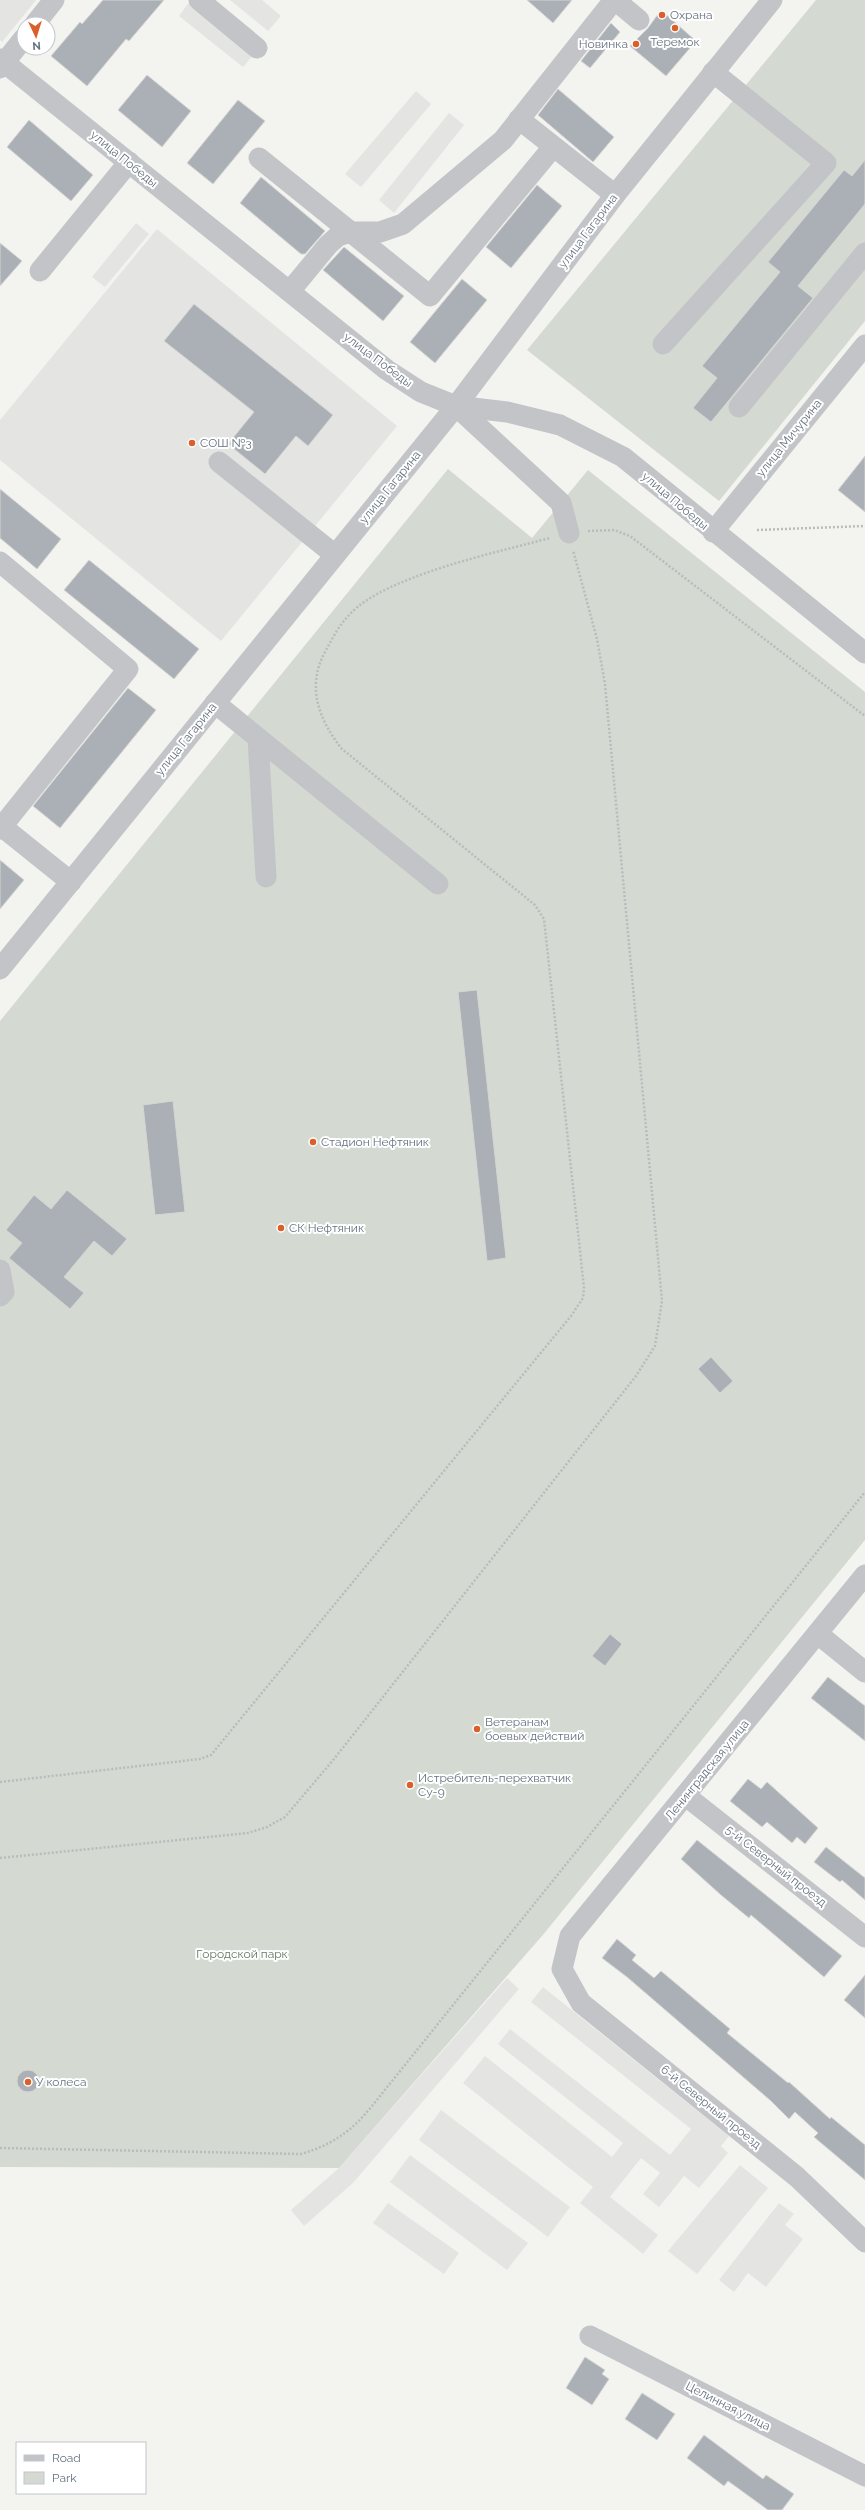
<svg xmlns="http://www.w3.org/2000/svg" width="865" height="2510" font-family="Raleway,sans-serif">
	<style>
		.built { fill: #e4e5e3 }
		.green { fill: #d4dad1 }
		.building { fill: #aab0b5; stroke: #d5d5d3 }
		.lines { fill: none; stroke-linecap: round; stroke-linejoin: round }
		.path { stroke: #b9bbbd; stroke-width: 2.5; stroke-dasharray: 2 2; stroke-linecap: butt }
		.minor { stroke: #c2c4c8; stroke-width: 21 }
		.poi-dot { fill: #d9602a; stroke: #fff; stroke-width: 1.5 }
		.labels { text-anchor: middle; stroke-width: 4; stroke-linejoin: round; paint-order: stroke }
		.poi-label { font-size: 12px; fill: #64717f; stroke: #fff; text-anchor: start }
		.street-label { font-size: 12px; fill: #64717f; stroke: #fff }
		.park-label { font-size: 12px; fill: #657762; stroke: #fff }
	</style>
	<rect width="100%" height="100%" fill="#f3f4f0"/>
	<g class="built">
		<path d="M0 0H36L2 42 0 40Z"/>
		<path d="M230 0H262L281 16 268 31Z"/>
		<path d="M190 1 255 53 243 67 179 16Z"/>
		<path d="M416 91 431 104 361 187 345 174Z"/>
		<path d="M449 113 464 125 394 213 379 200Z"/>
		<path d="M136 223 149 234 105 287 92 277Z"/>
		<path d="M157 229 397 426 221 641 0 460V420Z"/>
		<path d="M507 1978 519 1989 353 2183 304 2226 291 2210 339 2168Z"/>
		<path d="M543 1987 729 2136 721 2146 728 2153 699 2188 684 2176 659 2207 643 2194 660 2173 641 2158 610 2197 658 2235 643 2254 580 2203 593 2187 463 2083 485 2056 612 2157 623 2143 498 2044 510 2029 670 2155 691 2129 531 2002Z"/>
		<path d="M441 2110 570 2207 548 2237 419 2140Z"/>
		<path d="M410 2155 528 2243 507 2270 390 2182Z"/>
		<path d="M740 2165 768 2188 697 2274 668 2251Z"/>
		<path d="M388 2203 459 2253 444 2274 373 2223Z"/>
		<path d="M779 2203 794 2214 785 2225 803 2239 766 2287 748 2273 734 2292 719 2280Z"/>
	</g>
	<g class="green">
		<path d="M816 0H865V321L719 501 527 350Z"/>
		<path d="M448 469 532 538 588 470 865 692V1540L542 1936 339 2168 0 2167V1021Z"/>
	</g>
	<g class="building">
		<path d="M103 0H164L129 41 126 39 87 86 51 56 80 22 82 24Z"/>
		<path d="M527 0H572L553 23Z"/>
		<path d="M661 10 696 41 666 76 630 46 648 28Z"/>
		<path d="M611 23 620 32 590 68 581 61Z"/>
		<path d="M147 75 191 111 162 147 118 110Z"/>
		<path d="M558 89 614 137 593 162 538 115Z"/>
		<path d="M238 100 265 121 213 184 187 163Z"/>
		<path d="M29 120 93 175 71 201 7 147Z"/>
		<path d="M865 160V204L798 286 813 298 711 422 693 408 717 378 702 366 780 272 768 262 844 170 852 176Z"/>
		<path d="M261 177 325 231 305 254H301L240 203Z"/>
		<path d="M537 185 562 206 511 268 486 247Z"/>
		<path d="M0 243 22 261 0 286Z"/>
		<path d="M344 247 404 296 383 321 323 270Z"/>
		<path d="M462 279 487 300 435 363 410 342Z"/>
		<path d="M194 304 333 415 308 446 296 436 265 474 228 444 254 412 164 341Z"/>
		<path d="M865 456V512L838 490Z"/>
		<path d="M0 489 61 539 37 569 0 538Z"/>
		<path d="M89 560 199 649 174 679 64 590Z"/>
		<path d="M128 688 156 710 60 828 33 806Z"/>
		<path d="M0 860 24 880 0 909Z"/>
		<path d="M477 990 506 1258 487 1261 458 992Z"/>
		<path d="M173 1101 185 1212 155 1215 143 1105Z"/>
		<path d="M67 1190 127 1239 112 1256 94 1241 64 1277 84 1293 70 1309 9 1258 22 1243 6 1230 34 1195 51 1209Z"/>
		<path d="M711 1357 733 1381 720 1393 698 1369Z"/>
		<path d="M610 1634 622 1644 605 1666 592 1656Z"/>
		<path d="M828 1677 865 1706V1741L811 1698Z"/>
		<path d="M748 1779 761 1789 767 1782 818 1828 805 1844 797 1837 792 1843 767 1822 762 1827 730 1801Z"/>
		<path d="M697 1840 842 1956 824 1977 751 1915 749 1918 721 1895 681 1859Z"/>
		<path d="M826 1847 865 1878V1900L842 1880 840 1882 814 1862Z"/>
		<path d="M617 1939 636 1955 632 1960 654 1978 661 1971 730 2029 727 2033 788 2083 789 2082 830 2119 831 2117 865 2145V2180L814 2137 818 2133 795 2112 789 2119 771 2101 627 1977 602 1958Z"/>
		<path d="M865 1975V2018L844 2000Z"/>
		<circle cx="28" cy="2081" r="11"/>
		<path d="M585 2357 605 2370 602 2374 609 2379 592 2405 566 2388Z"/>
		<path d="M642 2393 675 2414 657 2440 625 2419Z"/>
		<path d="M704 2435 763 2479 766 2475 794 2494 782 2510H768L728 2481 724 2486 687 2458Z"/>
	</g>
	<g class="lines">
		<g class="path">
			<path d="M757 530 865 526"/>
			<path d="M588 531 614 530 630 536 865 716"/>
			<path d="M0 1782 200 1759 211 1755 571 1316 583 1298 584 1288 544 919 535 905 342 749C319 720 306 687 325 652 332 639 339 625 350 614 385 576 498 552 550 538"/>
			<path d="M0 1858 248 1833 267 1827 285 1817 334 1759 636 1376 655 1346 662 1301 605 684 597 639 573 550"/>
			<path d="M0 2148 301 2154C332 2145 352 2131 372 2106L865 1492"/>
		</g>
		<g class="minor">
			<path d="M199 0 257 48"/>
			<path d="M615 0 639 20"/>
			<path d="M35 24 54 0"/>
			<path d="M0 59 387 370 421 392 456 406 507 412 560 425 623 457 865 653"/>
			<path d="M0 68 24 38"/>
			<path d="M519 119 615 195"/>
			<path d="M259 158 430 296 553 147"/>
			<path d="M40 271 129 162"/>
			<path d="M290 291 328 245 338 236 351 232H380L403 224 503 140 614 0"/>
			<path d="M663 344 826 163 713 72"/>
			<path d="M456 406 561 503 569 533"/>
			<path d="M739 407 865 253"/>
			<path d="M219 462 335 555"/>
			<path d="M713 532 865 345"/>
			<path d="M0 562 128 669 0 829"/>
			<path d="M215 703 438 884"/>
			<path d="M258 738 266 877"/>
			<path d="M0 825 71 882"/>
			<path d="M0 969 456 406 615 195 772 0"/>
			<path d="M0 1270 4 1292 0 1296"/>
			<path d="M865 1575 570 1936 562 1969 581 2003 797 2177 865 2242"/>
			<path d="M818 1634 865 1672"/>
			<path d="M686 1796 865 1937"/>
			<path d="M590 2336 865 2476"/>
		</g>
	</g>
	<g class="poi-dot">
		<circle cx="662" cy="15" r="4"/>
		<circle cx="675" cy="28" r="4"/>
		<circle cx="636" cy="44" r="4"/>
		<circle cx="192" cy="443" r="4"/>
		<circle cx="313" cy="1142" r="4"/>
		<circle cx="281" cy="1228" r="4"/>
		<circle cx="477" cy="1729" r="4"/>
		<circle cx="410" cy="1785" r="4"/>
		<circle cx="28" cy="2082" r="4"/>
	</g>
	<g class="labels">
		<g class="poi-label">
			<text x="670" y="19">Охрана</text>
			<text x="675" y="46" text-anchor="middle">Теремок</text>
			<text x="628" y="48" text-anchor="end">Новинка</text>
			<text x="200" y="447">СОШ №3</text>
			<text x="321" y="1146">Стадион Нефтяник</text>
			<text x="289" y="1232">СК Нефтяник</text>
			<text x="485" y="1726">Ветеранам<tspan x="485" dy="14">боевых действий</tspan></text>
			<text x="418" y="1782">Истребитель-перехватчик<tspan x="418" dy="14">Су-9</tspan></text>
			<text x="36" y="2086">У колеса</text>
		</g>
		<g class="street-label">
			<text transform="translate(124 159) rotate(39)" y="4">улица Победы</text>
			<text transform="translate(588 231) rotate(-53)" y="4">улица Гагарина</text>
			<text transform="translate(378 360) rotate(37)" y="4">улица Победы</text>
			<text transform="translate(789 438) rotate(-51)" y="4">улица Мичурина</text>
			<text transform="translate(390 487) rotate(-51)" y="4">улица Гагарина</text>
			<text transform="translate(675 501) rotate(40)" y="4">улица Победы</text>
			<text transform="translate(186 739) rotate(-51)" y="4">улица Гагарина</text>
			<text transform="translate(707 1770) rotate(-51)" y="4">Ленинградская улица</text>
			<text transform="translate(776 1866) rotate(38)" y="4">5-й Северный проезд</text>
			<text transform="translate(711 2107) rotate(39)" y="4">6-й Северный проезд</text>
			<text transform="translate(728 2406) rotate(27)" y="4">Целинная улица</text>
		</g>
		<g class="park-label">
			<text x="242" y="1958">Городской парк</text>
		</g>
	</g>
	<rect x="16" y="2442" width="130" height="52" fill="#ffffff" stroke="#c1c6cc"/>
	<rect x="24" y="2455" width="20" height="6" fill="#c2c4c8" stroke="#c1c6cc"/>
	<text x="52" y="2462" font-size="12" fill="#64717f">Road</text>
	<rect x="24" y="2472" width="20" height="12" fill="#d4dad1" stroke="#c1c6cc"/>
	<text x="52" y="2482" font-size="12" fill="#64717f">Park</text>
	<g transform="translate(36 36) rotate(176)"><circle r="19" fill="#ffffff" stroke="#c1c6cc"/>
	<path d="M0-3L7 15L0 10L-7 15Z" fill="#d9602a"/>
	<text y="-6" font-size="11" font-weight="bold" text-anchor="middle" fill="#64717f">N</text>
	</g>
</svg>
